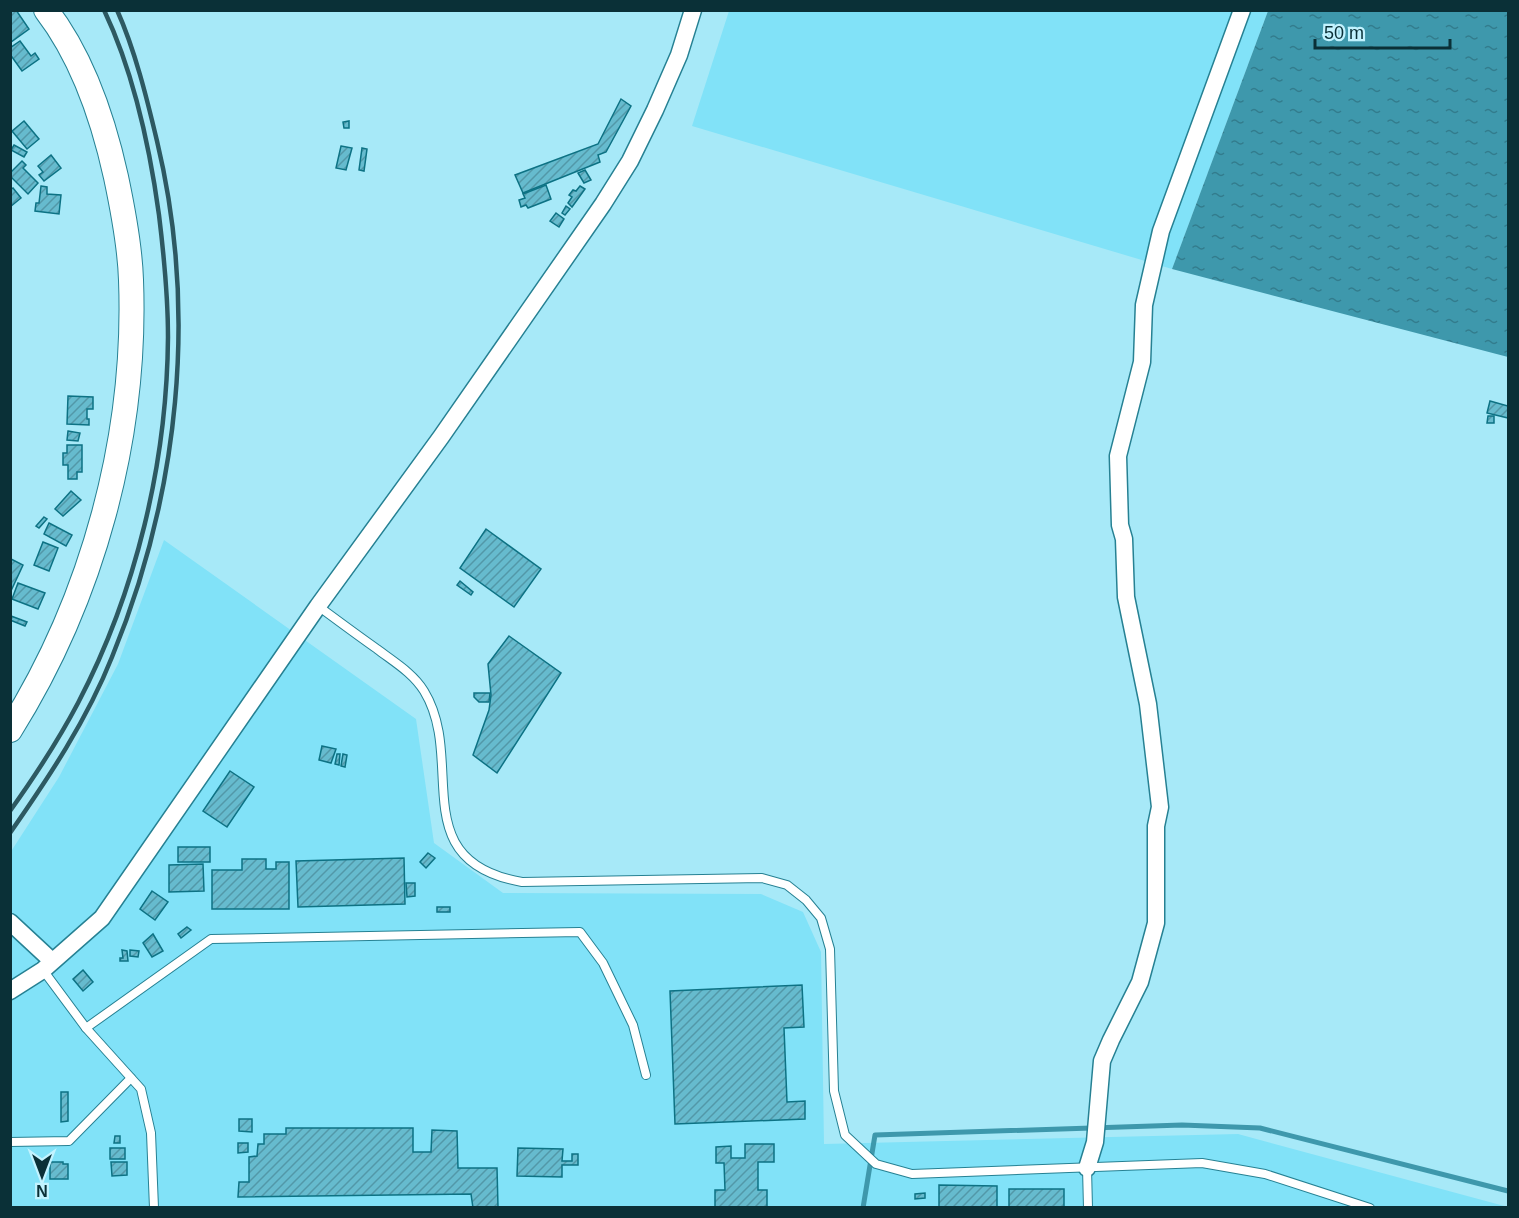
<svg xmlns="http://www.w3.org/2000/svg" width="1519" height="1218" font-family="Helvetica,sans-serif">
	<style>
		.built { fill: #81e2f8 }
		.water { fill: url(#water-ripples) }
		.lines { fill: none; stroke-linecap: round; stroke-linejoin: round }
		.stream { stroke: #3e98ac; stroke-width: 5 }
		.building { fill: url(#building-hatch); stroke: #0d7284; stroke-width: 1.5 }
		.lane-casing { stroke: #268193; stroke-width: 10 }
		.street-casing { stroke: #268193; stroke-width: 19 }
		.secondary-casing { stroke: #268193; stroke-width: 26 }
		.lane { stroke: #fff; stroke-width: 8 }
		.street { stroke: #fff; stroke-width: 16 }
		.secondary { stroke: #fff; stroke-width: 24 }
		.rail { stroke: #2d5962; stroke-width: 4.5 }
	</style>
	<defs>
		<pattern id="water-ripples" width="26" height="14" patternUnits="userSpaceOnUse" patternTransform="scale(1.5)"><rect width="26" height="14" fill="#3e98ac"/><path d="M2 4q2-2 4 0t4 0M15 11q2-2 4 0t4 0" fill="none" stroke="#327c8d"/></pattern>
		<pattern id="building-hatch" width="6" height="6" patternUnits="userSpaceOnUse" patternTransform="scale(1.5)"><rect width="6" height="6" fill="#66bbce"/><path d="M-1 1l2-2M0 6l6-6M5 7l2-2" fill="none" stroke="#5298a8"/></pattern>
	</defs>
	<rect width="100%" height="100%" fill="#a7e9f8"/>
	<g class="built">
		<path d="M729 11H1268L1172 269 692 126Z"/>
		<path d="M164 540 416 719 434 843 503 893 761 894 803 912 821 952 824 1144 1238 1134 1508 1207H11L10 853 59 777 118 664Z"/>
	</g>
	<path class="water" d="M1268 11H1508V357L1172 269Z"/>
	<g class="lines">
		<path class="stream" d="M863 1208 875 1135 1182 1125 1260 1128 1508 1191"/>
	</g>
	<g class="building">
		<path d="M10 10H16L29 29 11 42Z"/>
		<path d="M20 41 31 56 35 53 39 59 22 71 12 57 10 58V48Z"/>
		<path d="M621 99 631 106 606 152 598 155 600 162 523 193 515 175 598 144Z"/>
		<path d="M24 121 39 139 27 149 12 131Z"/>
		<path d="M349 121V128H344L343 122Z"/>
		<path d="M14 145 27 152 24 157 11 150Z"/>
		<path d="M341 146 352 148 346 170 336 168Z"/>
		<path d="M362 148 367 149 364 171 359 170Z"/>
		<path d="M51 155 61 168 44 181 39 175 43 172 38 166Z"/>
		<path d="M22 161 26 165 23 168 38 183 28 194 10 176V173Z"/>
		<path d="M585 170 591 180 584 183 578 173Z"/>
		<path d="M546 185 551 199 528 208 526 205 521 207 519 200 525 198 523 194Z"/>
		<path d="M41 186 47 187V194L61 195 59 214 35 211 36 203H39Z"/>
		<path d="M580 186 585 189 572 207 568 203 572 197 569 195 573 190 576 191Z"/>
		<path d="M13 188 21 198 10 207V190Z"/>
		<path d="M566 206 570 209 565 215 562 213Z"/>
		<path d="M556 213 564 219 559 227 550 221Z"/>
		<path d="M68 396 93 397V409H87V419H89V425L67 424Z"/>
		<path d="M1490 401 1508 406V418L1487 413Z"/>
		<path d="M1488 416H1494V423H1487Z"/>
		<path d="M68 431 80 433 78 441 67 440Z"/>
		<path d="M67 445H82V472H77V479H68V465H63V453H67Z"/>
		<path d="M71 491 81 500 63 516 55 509Z"/>
		<path d="M44 517 47 519 39 528 36 526Z"/>
		<path d="M49 523 72 535 66 546 44 534Z"/>
		<path d="M486 529 541 569 514 607 460 568Z"/>
		<path d="M43 542 58 548 49 571 34 565Z"/>
		<path d="M11 559 23 565 10 593V560Z"/>
		<path d="M460 581 473 592 471 595 457 585Z"/>
		<path d="M18 583 45 593 38 609 12 599Z"/>
		<path d="M11 616 27 622 25 626 10 620Z"/>
		<path d="M509 636 561 673 497 773 473 755 489 710 491 695 488 664Z"/>
		<path d="M474 693H490L489 702H479L474 697Z"/>
		<path d="M322 746 336 749 331 763 319 760Z"/>
		<path d="M337 754H340L339 765 335 764Z"/>
		<path d="M343 754 347 755 345 767 341 766Z"/>
		<path d="M230 771 254 787 227 827 203 811Z"/>
		<rect x="178" y="847" width="32" height="15"/>
		<path d="M428 853 435 858 426 868 420 862Z"/>
		<path d="M404 858 405 904 298 907 296 861Z"/>
		<path d="M242 859H266V869H276V862H289V909H212V870H242Z"/>
		<path d="M203 864 204 891 169 892V865Z"/>
		<path d="M406 883H415V896L407 897Z"/>
		<path d="M152 891 168 902 155 920 140 909Z"/>
		<rect x="437" y="907" width="13" height="5"/>
		<path d="M187 927 191 930 181 938 178 934Z"/>
		<path d="M153 934 163 951 152 957 143 943Z"/>
		<path d="M122 950 127 951 128 961H120V958H123Z"/>
		<path d="M130 950 139 951 138 957 130 956Z"/>
		<path d="M83 970 93 982 83 991 73 979Z"/>
		<path d="M802 985 804 1027 784 1028 787 1102 805 1101V1119L675 1124 670 991Z"/>
		<path d="M61 1092H68V1121L61 1122Z"/>
		<path d="M239 1119H252V1132L239 1131Z"/>
		<path d="M286 1128H413V1152H431L432 1130 457 1131 458 1168H497L498 1207 473 1208 471 1194 238 1197 239 1182H249V1157L257 1156 258 1144H264V1134H286Z"/>
		<path d="M115 1136H120V1143H114Z"/>
		<path d="M238 1143H248V1152L238 1153Z"/>
		<path d="M745 1144H774V1162H758V1190H767V1208H715V1190H725L724 1163H716V1147L731 1146V1158H745Z"/>
		<rect x="110" y="1148" width="15" height="11"/>
		<path d="M518 1148 563 1149 562 1161H572V1154H578V1165H562V1177L517 1176Z"/>
		<path d="M50 1162H63V1164H68V1179H50Z"/>
		<path d="M111 1162H127V1175L112 1176Z"/>
		<path d="M939 1185 997 1186V1208H939Z"/>
		<rect x="1009" y="1189" width="55" height="19"/>
		<path d="M925 1193V1198L915 1199V1194Z"/>
	</g>
	<g class="lines">
		<defs>
			<g id="lane">
				<path d="M318 606C337 620 357 635 377 649 394 662 413 673 424 691 467 761 403 861 522 882L762 878 787 885 806 900 821 918 830 949 834 1091 845 1135 876 1164 912 1174 1202 1163 1265 1174 1370 1208"/>
				<path d="M43 970 86 1028 141 1089 151 1133 154 1208"/>
				<path d="M86 1028 211 939 580 932 603 963 633 1025 646 1075"/>
				<path d="M10 1142 69 1141 131 1078"/>
				<path d="M1087 1168 1088 1208"/>
			</g>
			<g id="street">
				<path d="M10 922 52 961"/>
				<path d="M10 991 43 970 102 918 318 606 441 437 603 204 630 161 655 110 679 55 693 10"/>
				<path d="M1087 1168 1095 1142 1102 1061 1111 1040 1140 982 1156 923V826L1160 807 1148 704 1126 597 1124 539 1120 525 1118 456 1142 362 1144 305 1161 231 1242 10"/>
			</g>
			<path id="secondary" d="M10 730C93 598 137 436 131 280 130 246 123 210 116 177 103 118 83 58 46 10"/>
		</defs>
		<use href="#lane" class="lane-casing"/>
		<use href="#street" class="street-casing"/>
		<use href="#secondary" class="secondary-casing"/>
		<use href="#lane" class="lane"/>
		<use href="#street" class="street"/>
		<use href="#secondary" class="secondary"/>
		<g class="rail">
			<path d="M10 811C35 776 58 741 78 703 136 592 167 463 168 337 168 297 164 256 159 215 150 149 133 71 104 10"/>
			<path d="M10 833C49 777 87 720 112 657 179 494 198 312 157 141 147 99 135 50 117 10"/>
		</g>
	</g>
	<rect width="1519" height="1218" fill="none" stroke="#0a3037" stroke-width="24"/>
	<g transform="translate(42 1176) rotate(180)" stroke="#c2f3ff" stroke-width="4.5" paint-order="stroke">
	<path d="M0-4.5L10 22L0 15L-10 22Z" fill="#0a3037"/>
	<text y="-9" font-size="16" font-weight="bold" text-anchor="middle" fill="#0a3037">N</text>
	</g>
	<path d="M1315 39v9h135v-9" fill="none" stroke="#0a3037" stroke-width="3"/>
	<text x="1324" y="39" font-size="18" fill="#0a3037" stroke="#c2f3ff" stroke-width="4.5" paint-order="stroke">50 m</text>
</svg>
